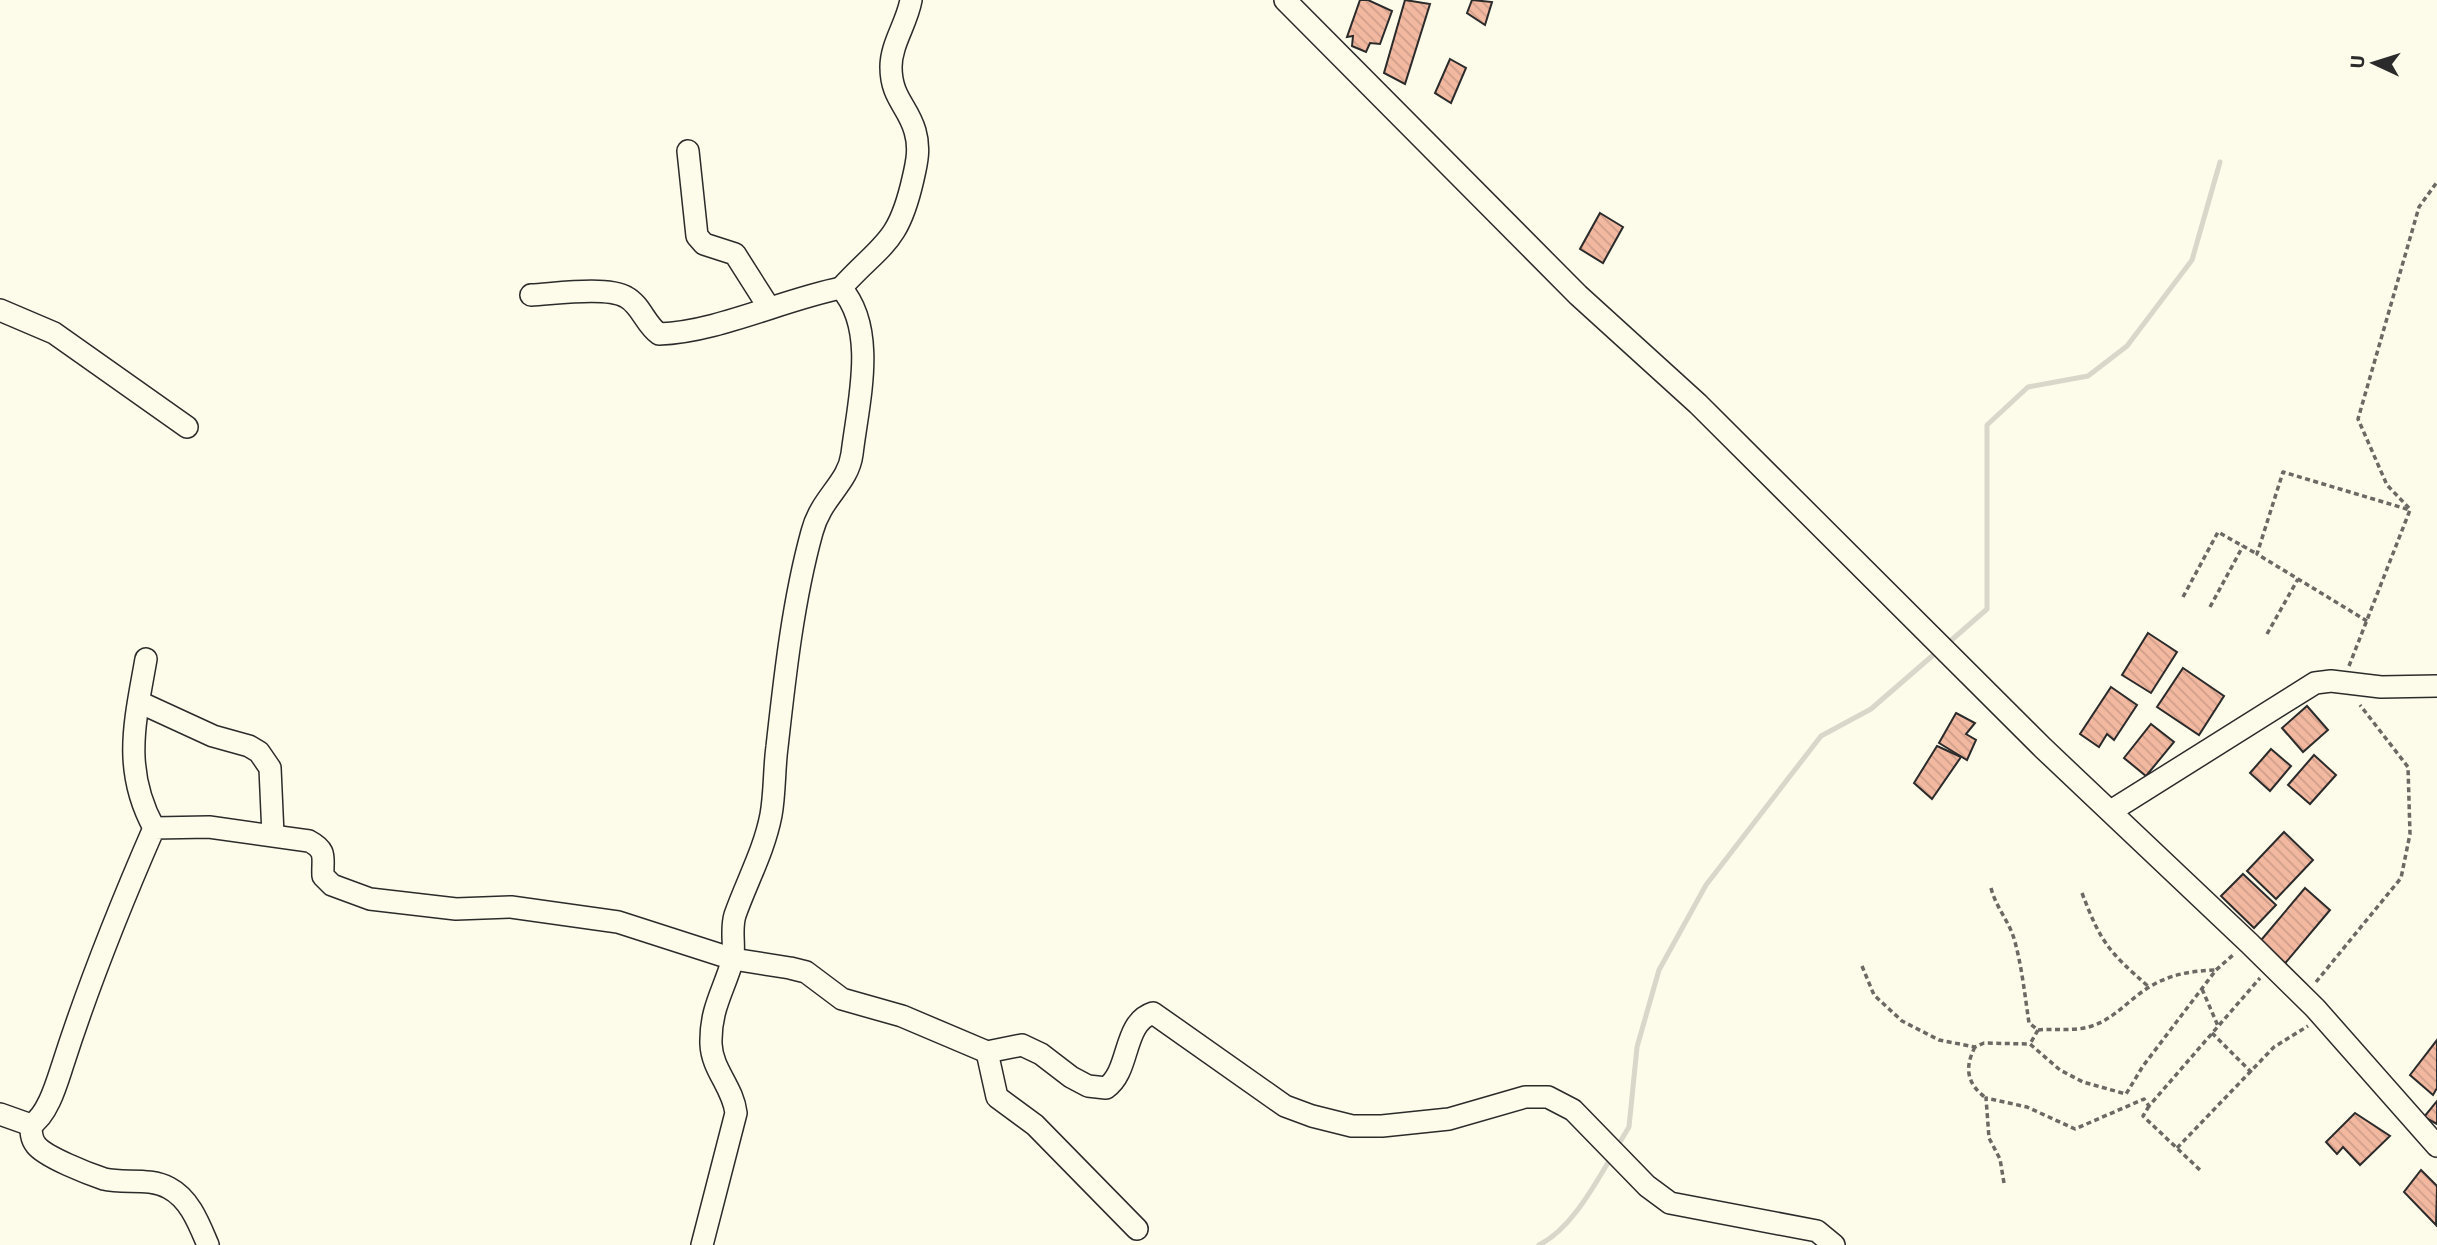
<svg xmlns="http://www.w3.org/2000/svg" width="2437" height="1245" font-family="'Exo 2',sans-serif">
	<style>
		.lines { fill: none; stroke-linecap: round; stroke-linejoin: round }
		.stream { stroke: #d8d7c9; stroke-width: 5 }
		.building { fill: url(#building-back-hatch); stroke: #2b2b2b; stroke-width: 2 }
		.minor-casing { stroke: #2b2b2b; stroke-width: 24 }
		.path { stroke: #6a6964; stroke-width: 3.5; stroke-dasharray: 5 3.5; stroke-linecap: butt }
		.minor { stroke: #fdfbea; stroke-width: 21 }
	</style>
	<defs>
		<pattern id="building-back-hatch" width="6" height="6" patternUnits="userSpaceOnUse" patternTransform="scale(1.75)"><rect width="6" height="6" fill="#f2b8a0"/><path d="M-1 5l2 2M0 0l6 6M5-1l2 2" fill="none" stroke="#d09e8a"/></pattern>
	</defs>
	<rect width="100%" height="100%" fill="#fdfbea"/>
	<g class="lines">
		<g class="stream">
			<path d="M1947 644 1987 609V425L2028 387 2088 376 2127 346 2192 260 2220 162"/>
			<path d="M1617 1147 1629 1127 1637 1047 1659 970 1706 885 1821 736 1871 709 1939 650"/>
			<path d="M1539 1245C1571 1229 1594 1186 1612 1156"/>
		</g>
	</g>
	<g class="building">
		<path d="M1360 0H1368L1392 11 1380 44 1370 43 1366 52 1352 46 1353 36 1347 37Z"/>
		<path d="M1405 0 1430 4 1405 84 1384 73Z"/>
		<path d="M1472 0 1492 2 1485 25 1467 13Z"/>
		<path d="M1450 59 1466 68 1451 103 1435 93Z"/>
		<path d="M1600 213 1623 227 1603 263 1580 249Z"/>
		<path d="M2148 633 2177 652 2151 693 2122 675Z"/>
		<path d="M2183 668 2224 696 2199 735 2157 707Z"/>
		<path d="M2111 687 2137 705 2114 740 2107 734 2099 747 2080 734Z"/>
		<path d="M2307 706 2328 730 2303 752 2282 728Z"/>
		<path d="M1956 713 1975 723 1966 734 1976 740 1967 760 1939 743Z"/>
		<path d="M2151 724 2174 742 2146 776 2124 758Z"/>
		<path d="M1937 746 1961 757 1932 799 1914 783Z"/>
		<path d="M2271 749 2291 766 2270 791 2250 773Z"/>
		<path d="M2314 755 2336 775 2310 804 2288 785Z"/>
		<path d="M2284 832 2313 860 2276 899 2247 871Z"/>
		<path d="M2243 874 2276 905 2254 928 2221 896Z"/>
		<path d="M2305 888 2330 910 2282 967 2257 945Z"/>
		<path d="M2437 1040V1088L2433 1095 2410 1075Z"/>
		<path d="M2437 1101V1124L2424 1117Z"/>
		<path d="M2355 1113 2390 1136 2360 1165 2343 1147 2337 1154 2326 1142Z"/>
		<path d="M2421 1170 2437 1186 2436 1225 2404 1192Z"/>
	</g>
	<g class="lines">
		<defs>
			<g id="minor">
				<path d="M1285 0 1578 295 1698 404 2043 748 2249 943 2315 1008 2437 1146"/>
				<path d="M688 151 697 236 704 244 735 254 768 306"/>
				<path d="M531 295C554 294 607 286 626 297 641 305 645 324 659 334 717 332 782 300 841 288"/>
				<path d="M0 310 54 333 187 427"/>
				<path d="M146 659C135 722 122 769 154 828"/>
				<path d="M139 702 213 736 249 746 259 752 270 768 273 835"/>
				<path d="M2111 811 2315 683 2331 681 2381 687 2437 686"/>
				<path d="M987 1052 997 1097 1035 1125 1137 1229"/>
				<path d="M0 1114 31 1125C48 1115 57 1082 63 1064 89 983 120 906 154 828L209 827 309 841C328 851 322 858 323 876L332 885 370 899 456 909 511 907 618 922 733 959 790 968 806 972 842 999 902 1016 987 1052 1022 1045 1041 1054 1071 1077 1088 1086 1106 1088C1131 1071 1122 1023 1153 1013L1285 1106 1312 1116 1352 1126H1382L1449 1119 1525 1097H1548L1573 1110 1647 1186 1670 1203 1817 1231 1834 1245"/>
				<path d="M31 1125C31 1132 31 1139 36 1145 45 1157 89 1174 104 1179 125 1184 149 1177 169 1188 190 1199 199 1224 208 1245"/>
				<path d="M702 1245 736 1113C733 1087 712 1070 711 1044 710 1010 723 992 732 962 736 948 730 931 735 915 747 881 764 851 771 815 775 793 774 769 777 747 785 675 793 601 812 532 821 497 848 484 852 454 858 403 878 330 841 288 882 243 898 245 913 179 917 162 920 148 915 131 908 106 891 98 891 67 891 44 907 23 911 0"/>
			</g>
		</defs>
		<use href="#minor" class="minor-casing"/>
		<g class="path">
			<path d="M2409 508 2387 485 2358 419 2419 207 2437 182"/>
			<path d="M2183 597 2218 532 2257 554"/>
			<path d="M2210 607 2243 546"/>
			<path d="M2267 634 2298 579"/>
			<path d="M2349 666 2410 510 2283 472 2257 554 2367 621"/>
			<path d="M1991 888C1996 908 2010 922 2015 942 2022 968 2025 996 2029 1023L2038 1030 2030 1044"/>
			<path d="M2082 893C2101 943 2109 952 2149 987"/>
			<path d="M1862 966 1874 995 1902 1021 1939 1040 1975 1047 1984 1043 2030 1044 2060 1070 2083 1082 2126 1094 2143 1066 2216 970 2233 955"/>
			<path d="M2316 982 2401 878 2410 834 2408 767 2360 705"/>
			<path d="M2202 989 2218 1026"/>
			<path d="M2038 1030C2056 1028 2074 1032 2092 1026 2116 1018 2130 998 2151 986 2171 974 2192 971 2215 970"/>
			<path d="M2212 1033 2252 1073"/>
			<path d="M1975 1047C1964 1068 1967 1084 1986 1098"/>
			<path d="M2149 1106 2143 1116 2200 1170"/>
			<path d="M2177 1148 2274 1047 2308 1026"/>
			<path d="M2004 1183 2000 1159 1989 1138 1986 1098 2027 1107 2075 1129 2144 1099 2149 1106 2260 978"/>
		</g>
		<use href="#minor" class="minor"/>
	</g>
	<g transform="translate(2374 63) rotate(274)" stroke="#fdfbea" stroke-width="5" paint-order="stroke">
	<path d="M0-5L12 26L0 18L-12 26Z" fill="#2b2b2b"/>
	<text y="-10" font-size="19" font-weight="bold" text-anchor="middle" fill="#2b2b2b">U</text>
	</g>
</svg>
